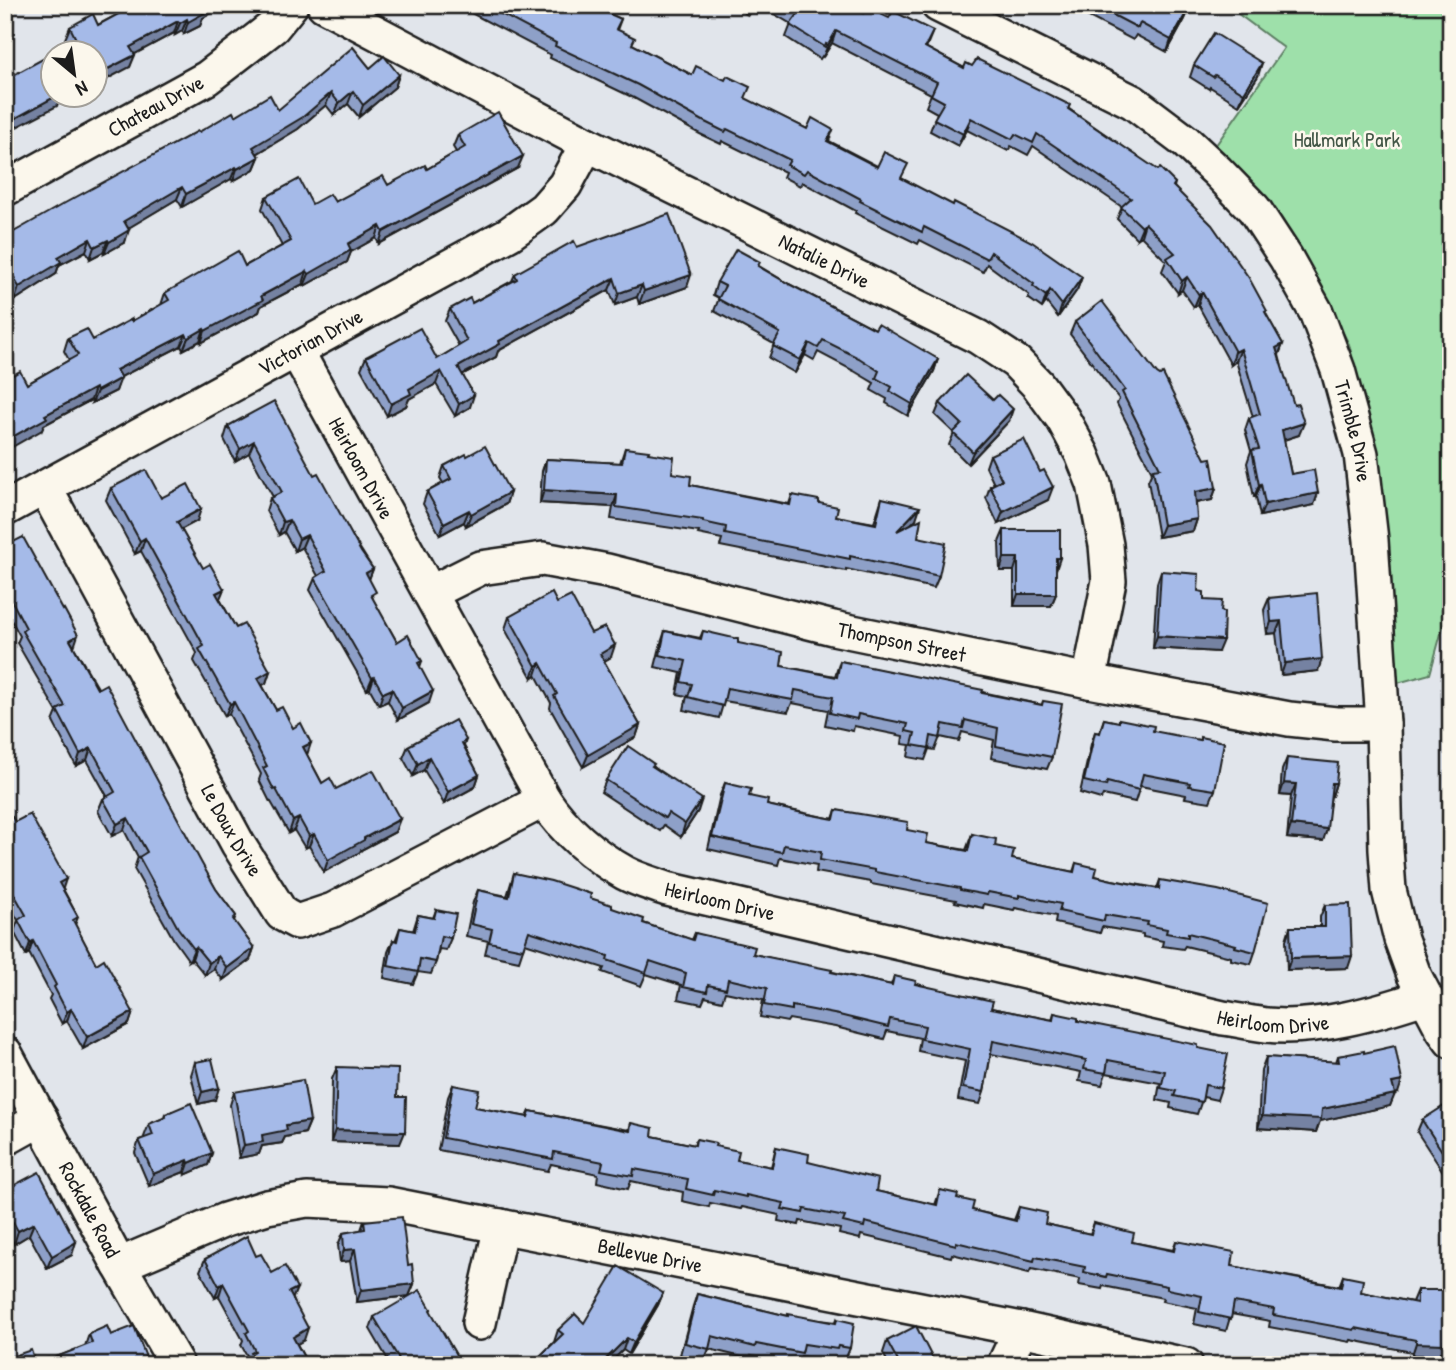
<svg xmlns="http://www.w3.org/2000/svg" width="1456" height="1370" font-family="'Patrick Hand',sans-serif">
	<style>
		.green { fill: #9ee0aa; stroke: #5d7e63; stroke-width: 2 }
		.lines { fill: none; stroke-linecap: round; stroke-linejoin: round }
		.stream { stroke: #5e8598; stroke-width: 7 }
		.minor-casing { stroke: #1c1c1c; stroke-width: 38 }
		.minor { stroke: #fbf7ec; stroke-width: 33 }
		.wall { fill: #8ea0c8; stroke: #1c1c1c; stroke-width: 2 }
		.shaded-wall { fill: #7482a2; stroke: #1c1c1c; stroke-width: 2 }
		.building { fill: #a5bae8; stroke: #1c1c1c; stroke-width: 2 }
		.labels { text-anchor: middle; stroke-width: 5; stroke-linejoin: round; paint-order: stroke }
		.street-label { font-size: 21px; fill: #1c1c1c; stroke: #fbf7ec }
		.park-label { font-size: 21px; fill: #435747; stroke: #fbf7ec }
	</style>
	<rect width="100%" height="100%" fill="#e1e5eb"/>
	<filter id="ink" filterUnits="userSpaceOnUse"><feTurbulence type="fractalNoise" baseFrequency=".0143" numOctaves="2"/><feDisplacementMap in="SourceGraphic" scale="14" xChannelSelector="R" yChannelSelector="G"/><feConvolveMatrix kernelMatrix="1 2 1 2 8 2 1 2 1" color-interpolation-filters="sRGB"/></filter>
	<g filter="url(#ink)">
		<path class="green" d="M1226 5H1451V597L1430 674 1394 684 1373 441 1349 344 1318 287 1258 196 1216 145 1284 48Z"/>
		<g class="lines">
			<path class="stream" d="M1450 5 1451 6"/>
			<defs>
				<g id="minor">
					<path id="s1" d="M324 5 587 144 978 337 1016 362 1038 385 1063 419 1082 454 1094 484 1106 545 1109 581 1089 681"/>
					<path id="s2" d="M938 5 1133 102 1186 142 1217 171 1254 209 1286 258 1316 312 1338 370 1361 454 1371 540 1383 724 1386 850 1389 890 1401 939 1414 975 1443 1030 1451 1041"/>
					<path id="s3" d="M5 189 207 78 273 27 291 5"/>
					<path id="s4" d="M296 350 544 800C564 830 594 856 625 873 638 880 653 884 667 889L1223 1018C1237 1020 1252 1023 1266 1025 1317 1030 1376 1013 1424 997"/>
					<path id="s5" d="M45 488 238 844 282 914 297 922 333 910 544 800"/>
					<path id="s6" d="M5 509 509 234 544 209 565 185 587 144"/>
					<path id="s7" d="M430 593 480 568 543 559 607 571 833 628 1089 681 1289 719 1336 724H1383"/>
					<path id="s8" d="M5 1053 119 1265 177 1365"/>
					<path d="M5 1139 41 1119"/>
					<path id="s9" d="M119 1265 225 1220 267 1207 307 1200 388 1204 1021 1329 1186 1365"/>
					<path d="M479 1323 501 1226"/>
					<path d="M1004 1365 1021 1329"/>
				</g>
			</defs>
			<use href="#minor" class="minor-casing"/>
			<use href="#minor" class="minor"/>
		</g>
		<g class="wall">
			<path d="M131 5H226L203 18 200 26 184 34 182 31 175 35 174 33 134 54 130 67 94 52H53L54 51 68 44 65 39 70 27 98 25 130 8Z"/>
			<path d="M456 5H602V10L621 19 617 30 633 45 692 75 746 99 807 129 833 130 829 141 902 179 1082 277 1077 290 1058 317 1046 302 1042 308 1028 298 1029 295 987 264 983 272 920 240 918 244 855 213 856 211 802 182 800 186 783 177 785 172 722 141 721 144 700 134 634 98 550 58 551 55Z"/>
			<path d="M731 5H753L748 15Z"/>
			<path d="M759 5H851L863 13 889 18 933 31 926 48 964 68 1069 109 1175 183 1174 187 1266 314 1283 344 1279 355 1299 435 1284 440 1291 474 1314 505 1260 516 1256 497H1254L1247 463 1251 451 1245 430 1249 418 1253 417 1236 361 1231 365 1198 305 1194 307 1182 290 1178 293 1162 271 1166 261 1141 236 1137 239 1117 219 1122 207 1033 146 1028 155 1011 146 1008 151 967 130 958 146 930 131 937 113 926 107 931 94 832 43 823 57 822 56 820 59 786 37 791 24Z"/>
			<path d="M1066 5H1187L1190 6 1185 19 1167 52 1136 35 1133 40Z"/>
			<path d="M1194 65 1258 76 1239 105 1210 87 1209 89 1190 77Z"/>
			<path d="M370 68 399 75 395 87 359 117 348 104 334 115 326 105 298 129 257 154 259 157 254 169 233 181 231 179 182 207 177 199 128 228 125 242 104 254 103 252 90 259 86 251 59 265 56 274 15 300 9 289 5 291V237L199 132 235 116 278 110Z"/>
			<path d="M458 135 518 168 379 244 376 238 351 252 347 262 304 286 303 284 261 306 259 312 201 343 200 341 183 350 181 346 120 377 116 391 92 403 91 400 44 425 42 430 27 384 69 360 64 351 68 338 93 340 132 321 161 305 165 293 245 266 282 246 262 209 266 197 312 204 335 202 388 185 427 169 456 152 453 147Z"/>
			<path d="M577 247 687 287 639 304 637 297 615 305 609 290 498 351 496 357 463 374 470 407 455 416 436 384 409 399 406 406 387 416 361 369 366 357 437 359 459 346 445 321 450 309 472 303 512 281 515 274Z"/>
			<path d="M759 266 789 284 875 329 938 359 934 371 908 416 886 403 887 399 871 390 874 383 854 371 818 352 814 360 805 355 795 373 769 358 774 344 714 311 719 298 713 295 717 282Z"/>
			<path d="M1075 322 1205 459 1216 488 1212 500 1196 503 1197 519 1193 531 1158 537 1148 481 1152 472 1117 404 1119 399 1070 334Z"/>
			<path d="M940 403 1009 421 968 464 949 445 954 433 935 415Z"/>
			<path d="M228 426 314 475 373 569 369 579 373 600 397 642 422 661 420 667 429 703 398 720 388 701 379 705 370 689 367 690 310 590 315 578 318 576 302 547 295 551 284 532 279 535 266 511 270 498 273 497 249 453 235 461 224 439Z"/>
			<path d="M625 448 648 453 672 473 690 485 789 504 792 495 819 503 836 516 874 523 882 498 916 519 910 525 939 576 934 588 846 569V571L720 546 722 539 698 534 699 532 611 519 613 507 540 503 542 471 546 459 620 463Z"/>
			<path d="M990 455 1040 472 1048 500 998 524 986 498 990 486 994 484 986 467Z"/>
			<path d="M467 456 510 492 506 504 466 526 464 522 440 535 423 504 427 492 443 483 440 478 444 466Z"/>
			<path d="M111 488 161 498 197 521 181 529 236 628 270 671 266 683 262 685 276 710 307 755 322 783 336 789 395 832 361 850 360 852 324 872 309 846 305 848 294 830 289 833 271 802H270L259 780 261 774 229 714 225 716 194 661 197 653 141 551 135 554 106 500Z"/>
			<path d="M1004 530 1056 570V594L1051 606H1014V571H1000L999 542Z"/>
			<path d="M5 546 74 647 216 889 236 916 234 921 254 948 250 960 223 980 214 969 205 975 192 959 189 961 174 940 134 869 138 857 124 830 112 836 98 811 103 799 107 796 87 760 76 766 53 722 57 712 17 643 20 636 5 609Z"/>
			<path d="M1161 571 1198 591 1204 600 1218 652 1153 648 1157 583Z"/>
			<path d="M1269 598 1318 671 1281 675 1276 633 1267 634 1264 610Z"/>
			<path d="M557 603 591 633 611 657 604 661 640 725 636 737 583 767 550 708 551 703 536 675 532 678 505 629 509 617Z"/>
			<path d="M665 631 700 638 703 631 738 643 781 666 835 676 840 661 1042 705 1043 701 1052 757 1047 769 991 758 994 740 962 732 959 741 940 737 935 750 929 749 925 760 908 757 910 745 902 744 903 736 854 726 853 731 825 725 828 710 792 703 788 712 724 701 719 718 684 710 687 696 677 694 681 673 655 667 661 643Z"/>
			<path d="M1104 719 1153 731 1215 790 1210 802 1185 798 1186 795 1140 786 1135 802 1103 795 1101 799 1080 793 1091 744 1095 732 1099 733Z"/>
			<path d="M466 740 464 746 479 775 475 787 444 804 424 770 413 776 403 758 408 746Z"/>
			<path d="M1287 758 1336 783 1332 796H1331L1323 841 1287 838 1291 796 1280 795 1282 770Z"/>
			<path d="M653 766 698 811 681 837 664 825 660 831 601 792 606 780Z"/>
			<path d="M725 783 767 805 833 819 836 810 907 830 926 843 966 850 972 834 995 846 1012 859 1073 872 1076 863 1095 876 1112 880 1157 888 1160 880 1255 952 1251 964 1231 960V957L1185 946 1183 949 1162 946 1163 941 1143 937V934L1102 927 1100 933 1055 923 1056 916 1015 908 1014 910 984 904 983 908 955 902 956 900 871 884V882L816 872 817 865 780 858 778 865 708 849 720 795Z"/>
			<path d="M5 805 15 822 63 889 78 917 75 925 96 964 133 1012 129 1024 83 1049 67 1021 62 1024 49 999 51 995 29 953 26 955 14 932 18 920 5 898Z"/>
			<path d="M514 873 590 898 643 923 692 940 695 933 753 954 891 985 894 976 991 1008 1052 1020 1054 1013 1078 1021 1198 1048 1221 1088 1217 1100 1203 1097 1197 1114 1170 1108 1171 1103 1157 1100 1160 1083 1106 1073 1102 1085 1079 1081 1081 1072 991 1054 984 1092 980 1104 958 1100 965 1061 918 1051 920 1038 887 1031 884 1039 835 1027 789 1019 787 1022 760 1017 763 1000 725 992 722 1001 705 997 702 1004 678 999 681 985 646 974 641 986 602 972 604 968 525 943 519 961 485 954 488 941 466 936 473 902 478 890 507 896Z"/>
			<path d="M1325 905 1348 968 1287 970 1286 940 1290 927H1320V917Z"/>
			<path d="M436 910 451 938 446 950 439 949 436 962 431 974 418 972 413 984 384 978 388 952 393 940 395 941 400 928 413 931 418 915 433 918Z"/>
			<path d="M1364 1053 1398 1093 1394 1094 1390 1106 1320 1121 1316 1132 1258 1128 1261 1070 1266 1057 1336 1062 1338 1056Z"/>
			<path d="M195 1062 215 1100 198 1104 191 1075Z"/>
			<path d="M337 1067 397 1097 400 1144 331 1142 332 1079Z"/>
			<path d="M453 1085 475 1107 527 1117 530 1111 629 1130 631 1123 652 1136 694 1145 696 1139 715 1146 737 1160 771 1167 776 1147 808 1162 876 1191 935 1205 940 1190 957 1198 972 1210 1014 1220 1019 1207 1045 1224 1090 1234 1094 1223 1132 1242 1173 1250 1176 1241 1232 1266 1339 1286 1343 1276 1361 1292 1412 1302 1417 1290 1443 1304H1451V1352H1441L1440 1356 1412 1355V1352L1351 1340 1350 1342 1269 1327 1270 1321 1231 1314 1226 1331 1194 1324 1197 1308 1162 1301 1163 1298 1103 1286 1102 1289 1079 1285 1080 1279 1031 1269 1029 1273 952 1254 951 1257 861 1235 860 1239 839 1234 840 1229 800 1221 799 1225 778 1221 779 1215 742 1207 741 1209 710 1203 709 1207 682 1201 683 1192 631 1181 628 1189 597 1182 598 1174 551 1164 548 1171 438 1150 448 1097Z"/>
			<path d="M234 1092 310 1121 305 1133 285 1137 282 1143 262 1146 259 1154 239 1158 230 1105Z"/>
			<path d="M1451 1103V1184L1417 1132 1422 1120Z"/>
			<path d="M165 1114 212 1153 208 1165 185 1175 184 1172 149 1186 135 1153 139 1140 145 1138 144 1137 149 1124 164 1118Z"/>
			<path d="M5 1190 72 1255 47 1268 29 1235 14 1244 9 1235Z"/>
			<path d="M364 1221 408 1265 414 1284 409 1296 357 1302 350 1261 340 1262 338 1245 343 1233 361 1230Z"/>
			<path d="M256 1256 293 1299 304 1340 297 1344 308 1365H247L249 1359 241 1345 243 1340 219 1296 215 1298 200 1271 205 1259Z"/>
			<path d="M663 1293 658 1305 629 1354 623 1350 608 1365H531L554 1342 558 1330 584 1323Z"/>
			<path d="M697 1294 788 1316 836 1322 837 1319 850 1348 845 1360 834 1358 833 1361 801 1356 798 1365 751 1356 750 1359 709 1349 704 1361 680 1355 693 1306Z"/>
			<path d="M431 1309 430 1311 459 1360V1361L468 1365H391L370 1329 374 1317Z"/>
			<path d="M89 1334 111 1335 147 1360 145 1365H5L35 1362 49 1360 85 1346Z"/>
			<path d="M887 1341 936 1365H889L883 1353Z"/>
		</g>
		<g class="shaded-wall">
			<path d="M208 5H226L203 18 200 26 184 34 188 22 202 9Z"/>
			<path d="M1190 6 1185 19 1167 52 1171 40Z"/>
			<path d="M187 19 182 31 175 35 180 23Z"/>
			<path d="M178 21 174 33 126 59 130 47Z"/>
			<path d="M836 31 832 43 823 57 828 45Z"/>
			<path d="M135 55 130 67 94 86V76Z"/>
			<path d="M1262 63 1258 76 1239 105 1244 93Z"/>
			<path d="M399 75 395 87 359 117 363 105Z"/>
			<path d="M353 91 348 104 334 115 339 103Z"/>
			<path d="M331 93 326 105 298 129 248 159 253 147Z"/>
			<path d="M56 94H65L60 97 57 106 5 133V124Z"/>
			<path d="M971 118 967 130 958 146 963 134Z"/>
			<path d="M523 156 518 168 379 244 383 232Z"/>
			<path d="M259 157 254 169 233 181 237 169Z"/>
			<path d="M236 167 231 179 182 207 186 194Z"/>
			<path d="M182 187 177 199 120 233 124 221Z"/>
			<path d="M1145 223 1141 236 1137 239 1142 227Z"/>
			<path d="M380 226 376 238 351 252 347 262 304 286 309 274 348 244Z"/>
			<path d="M129 230 125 242 104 254 109 242Z"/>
			<path d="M90 239 86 251 59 265 56 274 15 300 19 287 58 257Z"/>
			<path d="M108 240 103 252 90 259 94 247Z"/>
			<path d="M307 271 303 284 261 306 259 312 201 343 205 331 261 296Z"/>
			<path d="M691 275 687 287 639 304 644 291Z"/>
			<path d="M13 276 9 289 5 291V281Z"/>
			<path d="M1082 277 1077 290 1058 317 1062 305Z"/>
			<path d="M1187 277 1182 290 1178 293 1182 281Z"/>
			<path d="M614 278 609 290 498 351 496 357 454 379 458 367 499 341Z"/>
			<path d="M642 285 637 297 615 305 619 293Z"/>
			<path d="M1050 290 1046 302 1042 308 1046 296Z"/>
			<path d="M1202 292 1198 305 1194 307 1199 295Z"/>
			<path d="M204 329 200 341 183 350 188 338Z"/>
			<path d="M186 334 181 346 111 382 116 370Z"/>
			<path d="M809 343 805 355 795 373 800 360Z"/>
			<path d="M1283 344 1278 356 1276 348Z"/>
			<path d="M1241 349 1236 361 1231 365 1235 352Z"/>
			<path d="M938 359 934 371 908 416 912 404Z"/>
			<path d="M441 371 436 384 409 399 406 406 387 416 391 404 409 389Z"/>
			<path d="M121 378 116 391 92 403 97 391Z"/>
			<path d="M95 388 91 400 44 425 42 430 5 451V441L45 415Z"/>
			<path d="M474 395 470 407 455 416 459 404Z"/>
			<path d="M1013 409 1009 421 968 464 973 452Z"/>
			<path d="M1304 423 1299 435 1277 442 1282 430Z"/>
			<path d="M254 441 249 453 235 461 240 449Z"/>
			<path d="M1261 484 1256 497H1254L1259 485Z"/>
			<path d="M1053 487 1048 500 998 524 1003 512Z"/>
			<path d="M1216 488 1212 500 1190 504 1195 492Z"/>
			<path d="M544 490 617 495 613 507 540 503Z"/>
			<path d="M510 492 506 504 466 526 471 514Z"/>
			<path d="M1318 493 1314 505 1260 516 1265 504Z"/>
			<path d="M920 507 916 519 892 543 897 531Z"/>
			<path d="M201 509 197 521 173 534 177 522Z"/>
			<path d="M469 510 464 522 440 535 444 523Z"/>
			<path d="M1197 519 1193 531 1158 537 1163 525Z"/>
			<path d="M289 520 284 532 279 535 283 522Z"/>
			<path d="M307 535 302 547 295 551 299 539Z"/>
			<path d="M145 538 141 551 135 554 140 541Z"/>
			<path d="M1004 558H1018L1014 571H1000Z"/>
			<path d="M1056 558H1060L1056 570Z"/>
			<path d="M373 569 368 582 366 573Z"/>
			<path d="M224 589 219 601 216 593Z"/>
			<path d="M1018 594H1056L1051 606H1014Z"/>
			<path d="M1281 621 1276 633 1267 634 1271 622Z"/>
			<path d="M78 635 74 647 70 640Z"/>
			<path d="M1157 636 1223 640 1218 652 1153 648Z"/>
			<path d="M615 645 611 657 596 666 600 654Z"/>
			<path d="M1322 659 1318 671 1281 675 1285 663Z"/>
			<path d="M540 663 536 675 532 678 536 666Z"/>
			<path d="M270 671 266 683 254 690 258 678Z"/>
			<path d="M374 677 370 689 367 690 372 678Z"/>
			<path d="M392 689 388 701 379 705 383 693Z"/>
			<path d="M433 691 429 703 398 720 402 708Z"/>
			<path d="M234 702 229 714 225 716 230 704Z"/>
			<path d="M640 725 636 737 583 767 588 755Z"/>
			<path d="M311 743 307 755 303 747Z"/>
			<path d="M91 748 87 760 76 766 80 754Z"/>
			<path d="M429 757 424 770 413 776 418 764Z"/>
			<path d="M479 775 475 787 444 804 448 792Z"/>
			<path d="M1284 783 1296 784 1291 796 1280 795Z"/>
			<path d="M1332 783H1336L1332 796 1328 795Z"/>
			<path d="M702 799 698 811 681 837 685 824Z"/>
			<path d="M128 818 124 830 112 836 117 824Z"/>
			<path d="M299 818 294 830 289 833 293 821Z"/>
			<path d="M400 819 395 832 361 850 360 852 324 872 328 860 364 838Z"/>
			<path d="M1291 825 1327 829 1323 841 1287 838Z"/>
			<path d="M314 834 309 846 305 848 309 836Z"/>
			<path d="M66 879 62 891 59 883Z"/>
			<path d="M33 941 29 953 26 955 30 943Z"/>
			<path d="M196 947 192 959 189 961 194 949Z"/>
			<path d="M254 948 250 960 223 980 227 968Z"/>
			<path d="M218 956 214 969 205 975 209 963Z"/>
			<path d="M1352 956 1348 968 1287 970 1291 958Z"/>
			<path d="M71 1009 67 1021 62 1024 67 1012Z"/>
			<path d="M133 1012 129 1024 83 1049 87 1037Z"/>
			<path d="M1402 1081 1398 1093 1388 1095 1392 1083Z"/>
			<path d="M219 1088 215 1100 198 1104 202 1092Z"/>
			<path d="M1395 1094 1390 1106 1320 1121 1316 1132 1258 1128 1262 1116 1322 1109Z"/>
			<path d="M310 1121 305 1133 285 1137 282 1143 262 1146 259 1154 239 1158 244 1145 262 1135 286 1125Z"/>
			<path d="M335 1130 405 1132 400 1144 331 1142Z"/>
			<path d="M212 1153 208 1165 185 1175 189 1163Z"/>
			<path d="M188 1160 184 1172 149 1186 153 1174Z"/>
			<path d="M13 1222 9 1235 5 1237V1227Z"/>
			<path d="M34 1223 29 1235 14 1244 18 1231Z"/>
			<path d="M76 1242 72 1255 47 1268 52 1256Z"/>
			<path d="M355 1249 350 1261 340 1262 344 1250Z"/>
			<path d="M223 1283 219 1296 215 1298 219 1286Z"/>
			<path d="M414 1284 409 1296 357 1302 361 1290Z"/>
			<path d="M297 1288 292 1300 289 1292Z"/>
			<path d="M663 1293 658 1305 629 1354 634 1342Z"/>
			<path d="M308 1328 304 1340 288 1349 293 1337Z"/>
			<path d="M627 1338 623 1350 608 1365H600Z"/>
			<path d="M1444 1340H1451V1352H1441L1440 1356 1412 1355 1416 1343Z"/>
			<path d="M147 1360 145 1365H134Z"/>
		</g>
		<g class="building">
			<path d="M135 5H208L202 9 204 13 188 22 187 19 180 23 178 21 130 47 135 55 94 76V52H55L54 51 76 39 70 27 93 14 98 25Z"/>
			<path d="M484 5H602L603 6 601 10 621 19 616 29 635 38 632 44 692 75 696 66 725 80 727 76 750 87 745 98 807 129 812 118 833 130 827 141 877 167 884 152 908 164 901 178 953 205 954 202 1032 242 1082 277 1062 305 1050 290 1046 296 1033 286 1034 284 991 252 987 259 924 227 922 232 860 201 861 199 807 170 804 174 787 165 790 160 727 129 725 132 705 122 638 85 555 46 556 43Z"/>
			<path d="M784 5H851L863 13 866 7 889 18 893 11 933 31 925 47 964 68 966 63 972 66 977 59 1070 105 1068 109 1158 170 1160 168 1175 183 1173 186 1212 225 1249 278 1267 311 1265 312 1283 344 1276 348 1294 405 1298 404 1304 423 1282 430 1291 474 1314 470 1318 493 1265 504 1261 484 1259 485 1252 450 1259 449 1249 418 1260 414 1241 349 1235 352 1202 292 1199 295 1187 277 1182 281 1167 258 1175 253 1145 223 1142 227 1121 207 1131 198 1037 134 1033 143 1015 134 1012 139 971 118 963 134 934 119 944 102 931 95 937 82 836 31 828 45 826 44 825 47 790 25 798 14Z"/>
			<path d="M1094 5H1187L1190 6 1171 40 1140 23 1138 28Z"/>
			<path d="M1214 33 1262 63 1244 93 1215 75 1213 77 1194 65Z"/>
			<path d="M353 47 370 68 384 56 399 75 363 105 353 91 339 103 331 93 303 117 253 147 259 157 237 169 236 167 186 194 182 187 124 221 129 230 109 242 108 240 94 247 90 239 58 257 61 262 19 287 13 276 5 281V237L65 203 198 131 199 132 233 112 235 116 270 95 278 110Z"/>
			<path d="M52 54V94H60L5 124V69L10 77Z"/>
			<path d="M498 112 523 156 383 232 380 226 348 244 351 250 309 274 307 271 261 296 263 300 205 331 204 329 188 338 186 334 116 370 121 378 97 391 95 388 45 415 47 418 5 441V379L20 371 27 384 78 355 68 338 87 329 93 340 132 319V321L169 300 165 293 238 251 245 266 291 241 266 197 299 179 312 204 330 194 335 202 383 176 388 185 425 165 427 169 465 147 458 135Z"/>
			<path d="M669 214 691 275 644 291 642 285 619 293 614 278 499 341 500 344 458 367 474 395 459 404 441 371 409 389 411 394 391 404 366 357 420 328 437 359 467 341 450 309 470 298 472 303 517 279 515 274 574 241 577 247Z"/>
			<path d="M736 249 760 262 758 266 789 284 875 329 878 324 938 359 912 404 890 391 892 387 876 378 879 371 859 358 823 340 818 348 809 343 800 360 773 346 780 333 718 299 725 286 717 282Z"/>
			<path d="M1102 301 1157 374 1160 376 1163 374 1205 459 1211 458 1216 488 1195 492 1197 519 1163 525 1153 469 1160 468 1122 392 1125 390 1075 322Z"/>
			<path d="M966 375 993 400 998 395 1013 409 973 452 953 433 962 424 940 403Z"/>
			<path d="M274 401 314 475 318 473 361 552 373 569 366 573 376 592 371 595 397 642 408 635 422 661 418 663 433 691 402 708 392 689 383 693 374 677 372 678 315 578 326 571 307 535 299 539 289 520 283 522 270 498 282 492 254 441 240 449 228 426Z"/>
			<path d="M1024 439 1040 472 1044 470 1053 487 1003 512 990 486 1002 480 990 455Z"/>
			<path d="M485 446 510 492 471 514 469 510 444 523 427 492 451 479 444 466 466 454 467 456Z"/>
			<path d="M625 448 649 451 648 453 674 457 672 473 691 476 690 485 790 505 792 495 819 500V503L838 507 836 516 876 524 882 498 920 507 897 531 921 519 918 537 946 543 939 576 850 556V559L725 534 726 527 703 522V520L616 507 617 495 544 490 546 459 622 463Z"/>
			<path d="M146 470 161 498 188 484 201 509 177 522 203 568 210 564 224 589 216 593 236 628 244 624 270 671 258 678 276 710 282 707 293 728 301 723 311 743 303 747 322 783 330 778 336 789 373 770 400 819 364 838V840L328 860 314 834 309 836 299 818 293 821 276 789 274 790 263 768 267 766 234 702 230 704 199 649 204 646 145 538 140 541 111 488Z"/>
			<path d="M1004 530H1060V558H1056V594H1018V558H1004Z"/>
			<path d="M23 537 63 610 64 609 78 635 70 640 97 689 106 684 201 862 216 889 236 916 233 919 254 948 227 968 218 956 209 963 196 947 194 949 178 928 139 857 147 852 128 818 117 824 103 799 115 792 91 748 80 754 57 710 65 706 22 631 26 628 5 588V546Z"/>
			<path d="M1161 571 1199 574 1198 591 1204 592V600L1222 601 1221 611 1224 612 1223 640 1157 636Z"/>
			<path d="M552 593 557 603 571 596 591 633 605 627 615 645 600 654 640 725 588 755 554 696 557 694 540 663 536 666 509 617Z"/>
			<path d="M1317 593 1322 659 1285 663 1281 621 1271 622 1269 598Z"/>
			<path d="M665 631 701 639 703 631 738 639V643L783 652 781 666 837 677 840 661 983 690 982 693 1042 705 1043 701 1062 704 1052 757 996 746 998 728 965 720 963 728 943 724 940 738 931 736 929 748 912 745 915 733 906 731 908 724 858 714 857 719 830 713 833 697 795 690 793 700 727 688 723 706 688 697 692 684 681 682 686 661 660 655Z"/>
			<path d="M1104 719 1119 722V719L1154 726 1153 731 1200 740V737L1224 742 1215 790 1189 786 1190 783 1143 774 1139 790 1107 782 1106 786 1084 781 1095 732 1100 733Z"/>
			<path d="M455 720 466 740 462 743 479 775 448 792 429 757 418 764 408 746Z"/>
			<path d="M628 746 654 764 652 766 702 799 685 824 668 813 665 818 606 780Z"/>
			<path d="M1287 758 1338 763 1336 783H1332L1327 829 1291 825 1296 784 1284 783Z"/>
			<path d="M725 783 751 789 749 796 768 800 767 805 807 814 834 819 836 810 908 822 907 830 928 834 926 843 968 851 972 834 996 839 995 846 1014 850 1012 859 1074 872 1076 863 1097 868 1095 876 1112 880 1159 889 1160 880 1218 890 1268 903 1255 952 1235 947 1236 945 1188 933V937L1166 933 1167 929 1147 925 1148 922 1105 915 1104 921 1059 911 1061 904 1019 895V898L988 892 987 895 960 890V888L875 872V870L820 860 821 852 784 845 782 852 712 837Z"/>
			<path d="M5 805 15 822 30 814 66 879 59 883 78 917 73 920 96 964 104 959 133 1012 87 1037 71 1009 67 1012 54 987 56 985 33 941 30 943 18 920 26 915 5 878Z"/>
			<path d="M514 873 551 881 591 894 590 898 612 905V908L644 919 643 923 693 940 695 933 755 947 753 954 832 970 831 972 892 985 894 976 916 981 915 984 993 1001 991 1008 1053 1020 1054 1013 1078 1018V1021L1198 1045V1048L1228 1054 1221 1088 1205 1085 1202 1102 1174 1096 1176 1091 1161 1088 1165 1071 1108 1060 1106 1073 1084 1069 1086 1060 993 1041 984 1092 963 1088 970 1049 922 1039 925 1026 890 1019 888 1027 839 1015 792 1006V1010L764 1005 767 988 728 979 726 989 708 985 707 992 683 987 686 973 650 961 646 973 607 960 608 956 529 931 523 949 489 942 492 929 471 924 478 890 509 897Z"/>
			<path d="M1350 904 1352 956 1291 958 1290 927H1325V905Z"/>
			<path d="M436 910 456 914 451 938 441 936 436 962 420 959 418 972 388 966 393 940 397 941 400 928 415 931 418 915 434 918Z"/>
			<path d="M1395 1046 1402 1081 1392 1083 1395 1094 1322 1109 1321 1119 1262 1116 1266 1057 1339 1062 1338 1056 1364 1051V1053Z"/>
			<path d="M212 1059 219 1088 202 1092 195 1062Z"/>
			<path d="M337 1067 398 1069 397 1097H406L405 1132 335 1130Z"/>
			<path d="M303 1080 310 1121 286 1125 287 1130 262 1135 263 1142 244 1145 234 1092Z"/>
			<path d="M453 1085 479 1090 475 1107 528 1117 530 1111 630 1131 631 1123 653 1128 652 1136 695 1145 696 1139 716 1143 715 1146 739 1151 737 1160 772 1167 776 1147 809 1154 808 1162 878 1179 876 1191 937 1205 940 1190 958 1194 957 1198 974 1202 972 1210 1016 1221 1019 1207 1047 1213 1045 1224 1091 1234 1094 1223 1134 1233 1132 1242 1174 1251 1176 1241 1234 1252 1232 1266 1341 1287 1343 1276 1363 1280 1361 1292 1417 1303V1290H1443V1304H1451V1340H1444V1344L1416 1343V1340L1355 1328 1354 1330 1273 1315 1274 1309 1234 1302 1231 1319 1199 1312 1202 1296 1167 1289V1286L1107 1274 1106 1277 1084 1272 1085 1267 1035 1257 1034 1261 956 1242V1245L865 1222 864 1227 843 1222 845 1217 804 1209 803 1213 782 1209 784 1203 746 1195V1197L714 1190 713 1195 686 1189 688 1179 634 1169 633 1176 601 1170 603 1162 554 1152 553 1159 443 1138Z"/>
			<path d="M1450 1102 1451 1103V1165L1422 1120Z"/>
			<path d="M191 1103 212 1153 189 1163 188 1160 153 1174 139 1140 153 1135 149 1124 166 1117 165 1114Z"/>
			<path d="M39 1172 76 1242 52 1256 34 1223 18 1231 13 1222 5 1227V1190Z"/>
			<path d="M402 1217 408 1265 412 1264 414 1284 361 1290 355 1249 344 1250 343 1233 365 1229 364 1221Z"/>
			<path d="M247 1236 256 1256 261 1254 272 1273 285 1266 297 1288 289 1292 308 1328 293 1337 308 1365H258L251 1353 255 1351 246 1333 249 1331 223 1283 219 1286 205 1259Z"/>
			<path d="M618 1266 663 1293 634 1342 627 1338 600 1365H531L563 1334 558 1330 575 1314 584 1323Z"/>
			<path d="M420 1290 431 1309 430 1310 459 1360 457 1361 468 1365H398L401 1362 374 1317Z"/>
			<path d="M697 1294 788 1316V1314L836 1323 837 1319 854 1323 850 1348 838 1346 837 1349 804 1344 802 1353 756 1344 755 1347 712 1336 709 1349 685 1343Z"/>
			<path d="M107 1326 111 1335 134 1326 147 1360 134 1365H5V1359L31 1350 35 1362 48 1358 49 1360 92 1343 89 1334Z"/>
			<path d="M916 1326 936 1365H900L887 1341Z"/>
		</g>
	</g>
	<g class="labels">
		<g class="street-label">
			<text dy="7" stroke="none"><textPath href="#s3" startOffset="172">Chateau Drive</textPath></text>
			<text dy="7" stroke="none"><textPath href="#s1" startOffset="562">Natalie Drive</textPath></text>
			<text dy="7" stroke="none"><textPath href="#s6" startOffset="348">Victorian Drive</textPath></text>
			<text dy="7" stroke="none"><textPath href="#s2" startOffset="625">Trimble Drive</textPath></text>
			<text dy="7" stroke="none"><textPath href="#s4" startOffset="135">Heirloom Drive</textPath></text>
			<text dy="7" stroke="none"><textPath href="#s7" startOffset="488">Thompson Street</textPath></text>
			<text dy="7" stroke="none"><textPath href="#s5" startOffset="390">Le Doux Drive</textPath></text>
			<text dy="7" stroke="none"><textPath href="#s4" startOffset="723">Heirloom Drive</textPath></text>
			<text dy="7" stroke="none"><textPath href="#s4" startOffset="1290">Heirloom Drive</textPath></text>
			<text dy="7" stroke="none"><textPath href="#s8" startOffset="178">Rockdale Road</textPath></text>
			<text dy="7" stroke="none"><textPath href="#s9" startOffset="548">Bellevue Drive</textPath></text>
		</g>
		<g class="park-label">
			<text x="1347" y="147">Hallmark Park</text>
		</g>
	</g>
	<rect width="1456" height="1370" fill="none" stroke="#fbf7ec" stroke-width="28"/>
	<rect x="14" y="14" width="1428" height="1342" fill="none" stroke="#1c1c1c" stroke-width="2.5" filter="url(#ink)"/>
	<g transform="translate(74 74) rotate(151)"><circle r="33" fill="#fbf7ec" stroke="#a29f99" stroke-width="2"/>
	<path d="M0-5L12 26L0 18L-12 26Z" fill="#1c1c1c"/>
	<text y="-10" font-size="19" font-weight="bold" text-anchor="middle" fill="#1c1c1c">N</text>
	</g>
</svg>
